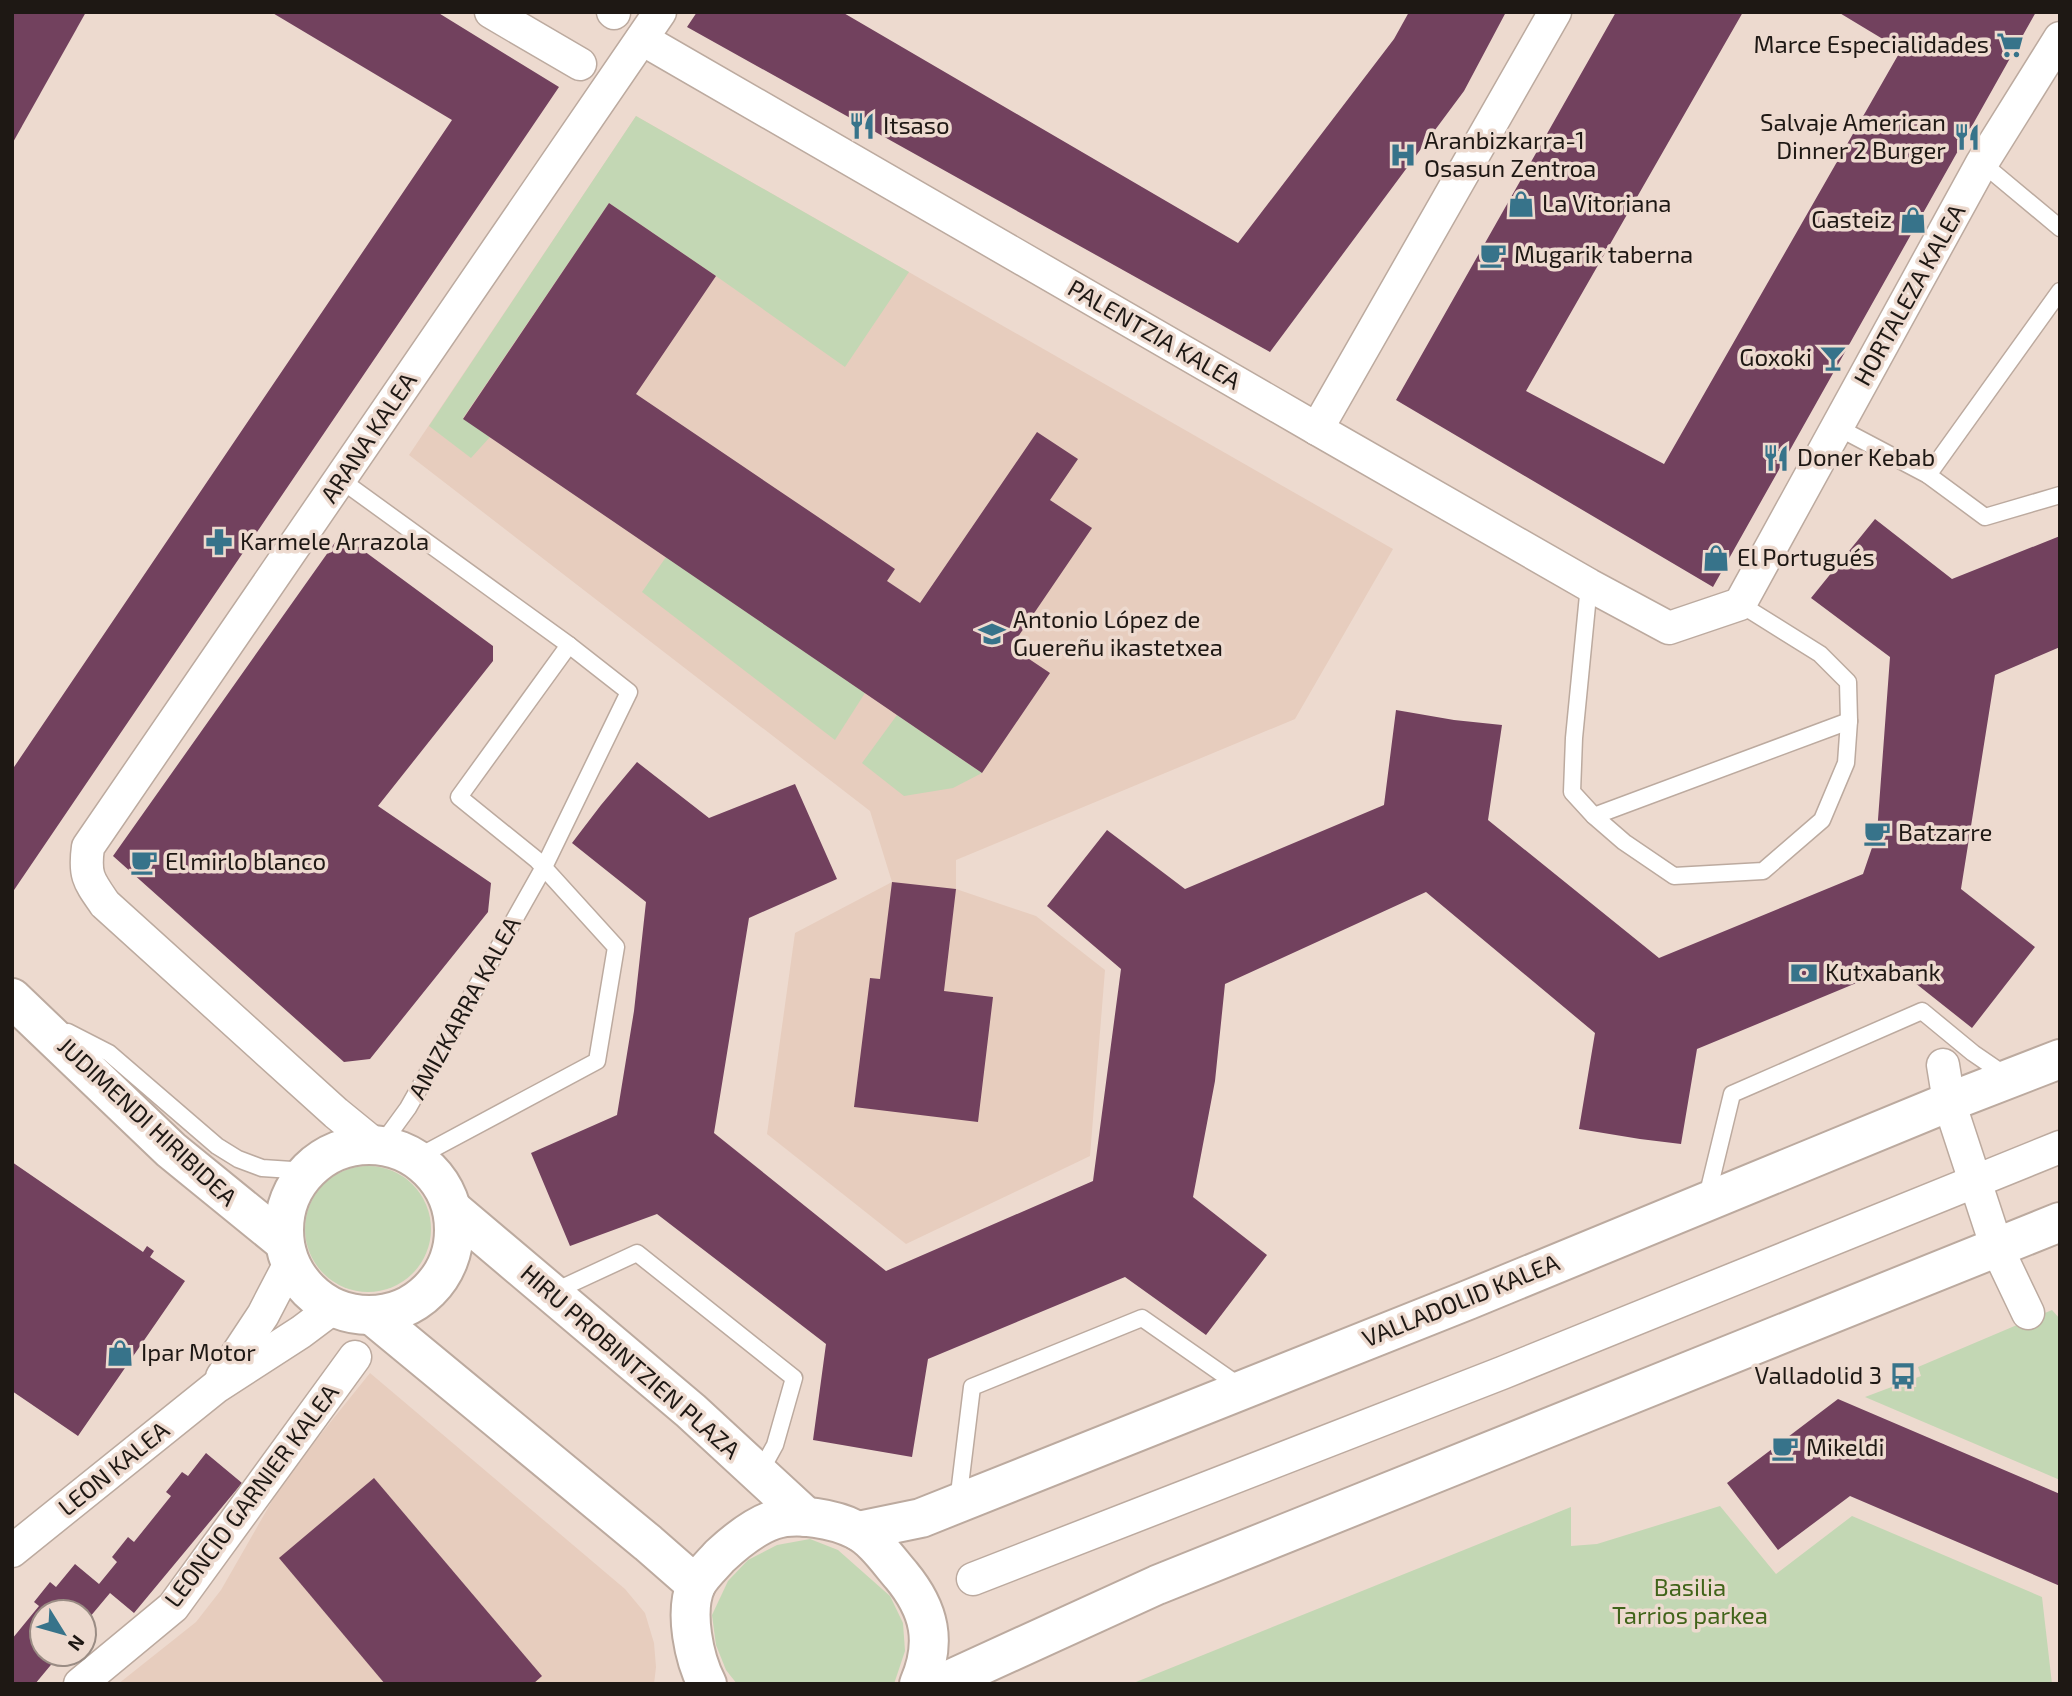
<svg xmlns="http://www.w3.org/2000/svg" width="2072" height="1696" font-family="'Exo 2',sans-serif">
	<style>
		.built { fill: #e7cdbe }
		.green { fill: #c3d7b4 }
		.building { fill: #72415e }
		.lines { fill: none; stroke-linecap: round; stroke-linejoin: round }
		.lane-casing { stroke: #bcaa9f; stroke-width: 19 }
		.street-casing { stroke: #bcaa9f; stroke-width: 35 }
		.secondary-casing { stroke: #bcaa9f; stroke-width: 42 }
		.lane { stroke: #fff; stroke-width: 16 }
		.street { stroke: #fff; stroke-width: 32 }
		.secondary { stroke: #fff; stroke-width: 38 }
		.labels { text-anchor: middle; stroke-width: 7; stroke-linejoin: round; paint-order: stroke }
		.poi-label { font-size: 24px; fill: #1e1814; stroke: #eddacf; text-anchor: start }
		.street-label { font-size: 24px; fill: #1e1814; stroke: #eddacf }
		.park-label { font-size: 24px; fill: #41641a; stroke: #eddacf }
	</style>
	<rect width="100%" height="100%" fill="#eddacf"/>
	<g class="built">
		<path d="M636 116 1393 549 1295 719 956 860V889L1036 916 1105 970 1090 1156 906 1244 767 1134 795 933 892 882 870 811 409 455Z"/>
		<path d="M370 1373 625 1589 645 1613 654 1643 656 1667 654 1684H118L196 1622 221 1590 284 1480Z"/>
	</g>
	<g class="green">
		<path d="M636 116 909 272 845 367 716 276 609 203 463 418 490 437 471 458 429 426Z"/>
		<path d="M666 557 865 693 835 740 642 592Z"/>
		<path d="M897 715 982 773 953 788 904 796 862 763Z"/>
		<circle cx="368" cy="1229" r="63"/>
		<path d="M2052 1310 2060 1319V1480L1865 1397 1921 1376 1918 1367Z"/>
		<path d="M1720 1506 1776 1574 1852 1516 2042 1597 2052 1684H1131L1571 1507V1546L1597 1544Z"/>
		<path d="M810 1539 838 1550 890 1596 903 1623 905 1651 894 1684H737L726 1670 716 1645 712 1615 728 1581 748 1560 777 1545Z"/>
	</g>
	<g class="building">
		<path d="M12 12H86L12 144Z"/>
		<path d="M271 12H437L559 87 12 893V770L452 120Z"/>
		<path d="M697 12H842L1238 243 1394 39 1409 12H1506L1464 91 1270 352 687 27Z"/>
		<path d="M1616 12H1743L1526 391 1664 464 1901 50 1838 12H2036L1713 587 1396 400Z"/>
		<path d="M609 203 716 276 636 394 895 569 887 581 920 603 1037 432 1078 459 1050 500 1092 528 1011 647 1050 673 982 773 463 419Z"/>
		<path d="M1875 519 1952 579 2060 536V647L1995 675 1961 889 2035 947 1972 1028 1895 967 1697 1049 1681 1144 1640 1139 1579 1129 1595 1033 1426 892 1225 984 1215 1081 1193 1197 1267 1255 1206 1335 1125 1277 928 1359 912 1457 813 1440 826 1344 657 1214 570 1246 531 1153 617 1115 634 1011 646 902 572 843 601 805 637 762 709 818 795 784 837 879 749 918 714 1133 886 1271 1093 1181 1121 969 1047 906 1107 830 1185 889 1384 805 1396 710 1454 720 1502 725 1488 820 1659 958 1863 874 1877 833 1890 657 1811 598Z"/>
		<path d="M341 534 493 646V661L378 806 491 883 488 912 370 1059 344 1062 113 856Z"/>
		<path d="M892 882 956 889 944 991 993 997 978 1122 854 1107 870 978 880 979Z"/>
		<path d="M12 1162 143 1252 147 1246 154 1251 150 1257 185 1281 78 1436 12 1391Z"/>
		<path d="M1838 1399 2060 1494V1586L1850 1496 1778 1550 1727 1483Z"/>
		<path d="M206 1453 242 1483 134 1613 110 1593 84 1624V1612H42V1654H60L35 1684H12V1639L39 1606 34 1602 50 1582 56 1587 75 1564 99 1584 117 1562 112 1557 128 1537 134 1542 171 1496 166 1492 182 1472 188 1476Z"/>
		<path d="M374 1478 542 1676 533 1684H385L279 1558Z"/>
	</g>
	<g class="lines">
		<defs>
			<g id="lane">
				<path d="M1982 163 2060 228"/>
				<path d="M1837 427 1928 475 1985 517 2060 495"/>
				<path d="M1928 475 2060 291"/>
				<path d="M341 480 569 645 629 692 544 867 408 1108 381 1145"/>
				<path d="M1589 585 1574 738 1572 792 1594 816 1624 842 1674 876 1763 871 1822 820 1846 763 1849 721 1848 682 1820 654 1740 604"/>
				<path d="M1594 816 1849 721"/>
				<path d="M68 1032 109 1053 217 1146 238 1159 262 1168 307 1171"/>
				<path d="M416 1158 597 1061 616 947 537 860 459 797 569 645"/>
				<path d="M1707 1197 1732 1094 1922 1011 1973 1053 2008 1077"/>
				<path d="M553 1292 637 1253 794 1378 775 1445 759 1474"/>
				<path d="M958 1502 972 1387 1142 1318 1241 1387"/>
			</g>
			<g id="street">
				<path d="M491 12 580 64"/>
				<path d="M613 12 614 13"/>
				<path d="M642 39 1317 429 1589 585 1669 628 1740 604 1982 163 2060 38"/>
				<path d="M1317 429 1555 12"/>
				<path d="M1943 1065 1949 1102 1997 1248 2028 1313"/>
				<path d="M374 1144 336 1113 105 904C89 881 84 876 88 847L660 12"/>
				<path d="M222 1377 263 1315 290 1263"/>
				<path d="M12 1551 216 1387 301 1332 333 1308"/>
				<path d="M973 1579 1502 1373 2060 1147"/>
				<path d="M80 1684 173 1607 355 1357"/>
			</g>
			<g id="secondary">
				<path d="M12 998 171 1150 284 1242"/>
				<circle cx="369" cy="1230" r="85"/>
				<path d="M452 1209 691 1411 806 1517"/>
				<path d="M373 1316 648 1543 696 1585"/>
				<path d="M858 1531 921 1518 1468 1300 1949 1102 2060 1059"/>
				<path d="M707 1684C694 1659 684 1612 696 1585 701 1575 713 1564 720 1556 735 1542 753 1527 773 1520 796 1512 835 1519 856 1530 874 1539 888 1560 901 1575 930 1610 937 1642 919 1684"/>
				<path d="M940 1684 1157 1585 2060 1222"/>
			</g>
		</defs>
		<use href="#lane" class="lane-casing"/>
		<use href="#street" class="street-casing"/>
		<use href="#secondary" class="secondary-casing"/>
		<use href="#lane" class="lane"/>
		<use href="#street" class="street"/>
		<use href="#secondary" class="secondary"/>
	</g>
	<defs>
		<symbol id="supermarket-bare" viewBox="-9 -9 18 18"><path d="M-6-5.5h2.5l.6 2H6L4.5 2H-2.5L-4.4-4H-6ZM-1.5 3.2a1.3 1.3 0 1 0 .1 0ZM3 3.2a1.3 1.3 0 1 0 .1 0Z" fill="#37738a" stroke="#eddacf" stroke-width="2.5" paint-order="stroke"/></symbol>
		<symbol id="restaurant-bare" viewBox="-9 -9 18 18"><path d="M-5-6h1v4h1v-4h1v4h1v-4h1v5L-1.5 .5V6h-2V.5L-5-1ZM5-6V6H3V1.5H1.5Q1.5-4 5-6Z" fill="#37738a" stroke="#eddacf" stroke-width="2.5" paint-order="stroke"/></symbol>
		<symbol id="hospital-bare" viewBox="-9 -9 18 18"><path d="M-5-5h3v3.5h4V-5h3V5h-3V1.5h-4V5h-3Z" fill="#37738a" stroke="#eddacf" stroke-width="2.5" paint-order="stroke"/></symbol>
		<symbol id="shop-bare" viewBox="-9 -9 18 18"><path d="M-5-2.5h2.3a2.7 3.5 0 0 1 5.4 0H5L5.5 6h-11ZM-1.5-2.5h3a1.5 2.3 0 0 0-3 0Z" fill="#37738a" stroke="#eddacf" stroke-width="2.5" paint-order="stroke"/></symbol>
		<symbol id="cafe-bare" viewBox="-9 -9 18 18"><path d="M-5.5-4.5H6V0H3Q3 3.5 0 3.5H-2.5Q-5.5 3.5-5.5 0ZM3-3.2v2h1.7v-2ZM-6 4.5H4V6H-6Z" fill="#37738a" stroke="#eddacf" stroke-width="2.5" paint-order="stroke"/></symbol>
		<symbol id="bar-bare" viewBox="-9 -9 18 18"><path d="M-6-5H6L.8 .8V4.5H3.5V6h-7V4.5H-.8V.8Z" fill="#37738a" stroke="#eddacf" stroke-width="2.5" paint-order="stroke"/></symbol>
		<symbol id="pharmacy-bare" viewBox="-9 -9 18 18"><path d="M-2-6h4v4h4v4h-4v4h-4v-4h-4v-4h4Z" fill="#37738a" stroke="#eddacf" stroke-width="2.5" paint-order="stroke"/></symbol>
		<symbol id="school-bare" viewBox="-9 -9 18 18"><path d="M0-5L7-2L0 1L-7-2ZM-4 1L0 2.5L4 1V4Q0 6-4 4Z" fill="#37738a" stroke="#eddacf" stroke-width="2.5" paint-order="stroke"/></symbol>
		<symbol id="bank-bare" viewBox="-9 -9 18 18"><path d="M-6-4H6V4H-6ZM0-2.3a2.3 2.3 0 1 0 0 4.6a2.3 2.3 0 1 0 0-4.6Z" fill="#37738a" stroke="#eddacf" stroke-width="2.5" paint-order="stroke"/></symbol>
		<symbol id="bus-bare" viewBox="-9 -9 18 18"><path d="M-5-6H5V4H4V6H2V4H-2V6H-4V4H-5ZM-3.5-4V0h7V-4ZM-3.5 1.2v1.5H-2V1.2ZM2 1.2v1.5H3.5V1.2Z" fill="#37738a" stroke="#eddacf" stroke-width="2.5" paint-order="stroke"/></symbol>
	</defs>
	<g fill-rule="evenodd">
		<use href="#supermarket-bare" x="1991" y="26" width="38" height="38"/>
		<use href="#restaurant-bare" x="843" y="107" width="38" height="38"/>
		<use href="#restaurant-bare" x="1948" y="118" width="38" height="38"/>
		<use href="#hospital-bare" x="1384" y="136" width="38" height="38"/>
		<use href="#shop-bare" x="1502" y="185" width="38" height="38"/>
		<use href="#shop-bare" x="1894" y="201" width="38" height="38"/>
		<use href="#cafe-bare" x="1474" y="236" width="38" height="38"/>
		<use href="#bar-bare" x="1814" y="339" width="38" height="38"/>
		<use href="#restaurant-bare" x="1757" y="439" width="38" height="38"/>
		<use href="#pharmacy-bare" x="200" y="523" width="38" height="38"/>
		<use href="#shop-bare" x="1697" y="539" width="38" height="38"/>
		<use href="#school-bare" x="973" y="615" width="38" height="38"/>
		<use href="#cafe-bare" x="1858" y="814" width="38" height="38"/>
		<use href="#cafe-bare" x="125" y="843" width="38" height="38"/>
		<use href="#bank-bare" x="1785" y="954" width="38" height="38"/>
		<use href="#shop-bare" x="101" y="1334" width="38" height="38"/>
		<use href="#bus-bare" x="1884" y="1357" width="38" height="38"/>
		<use href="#cafe-bare" x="1766" y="1429" width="38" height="38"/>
	</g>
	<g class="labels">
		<g class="poi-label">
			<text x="1989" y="53" text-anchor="end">Marce Especialidades</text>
			<text x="1946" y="131" text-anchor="end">Salvaje American<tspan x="1946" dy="28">Dinner 2 Burger</tspan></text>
			<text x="883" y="134">Itsaso</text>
			<text x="1424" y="149">Aranbizkarra-1<tspan x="1424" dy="28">Osasun Zentroa</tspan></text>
			<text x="1542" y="212">La Vitoriana</text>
			<text x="1892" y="228" text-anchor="end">Gasteiz</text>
			<text x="1514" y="263">Mugarik taberna</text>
			<text x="1812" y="366" text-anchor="end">Goxoki</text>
			<text x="1797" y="466">Doner Kebab</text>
			<text x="240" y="550">Karmele Arrazola</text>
			<text x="1737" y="566">El Portugués</text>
			<text x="1013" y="628">Antonio López de<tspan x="1013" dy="28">Guereñu ikastetxea</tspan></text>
			<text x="1898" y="841">Batzarre</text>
			<text x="165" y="870">El mirlo blanco</text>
			<text x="1825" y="981">Kutxabank</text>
			<text x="141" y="1361">Ipar Motor</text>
			<text x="1882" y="1384" text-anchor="end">Valladolid 3</text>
			<text x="1806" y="1456">Mikeldi</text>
		</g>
		<g class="street-label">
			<text transform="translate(1910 295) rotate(-61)" y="8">HORTALEZA KALEA</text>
			<text transform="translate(1154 335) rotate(30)" y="8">PALENTZIA KALEA</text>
			<text transform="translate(369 438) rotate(-56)" y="8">ARANA KALEA</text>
			<text transform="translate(465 1008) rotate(-61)" y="8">AMIZKARRA KALEA</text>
			<text transform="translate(147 1122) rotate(43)" y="8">JUDIMENDI HIRIBIDEA</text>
			<text transform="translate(1461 1301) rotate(-22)" y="8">VALLADOLID KALEA</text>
			<text transform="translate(630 1362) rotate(41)" y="8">HIRU PROBINTZIEN PLAZA</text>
			<text transform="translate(114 1469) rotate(-39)" y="8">LEON KALEA</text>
			<text transform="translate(252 1496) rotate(-53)" y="8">LEONCIO GARNIER KALEA</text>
		</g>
		<g class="park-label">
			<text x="1690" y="1596">Basilia<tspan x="1690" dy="28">Tarrios parkea</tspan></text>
		</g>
	</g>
	<rect width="2072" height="1696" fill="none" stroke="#1e1814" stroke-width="28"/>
	<g transform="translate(63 1633) rotate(127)"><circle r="33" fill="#eddacf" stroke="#9a8c84" stroke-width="2"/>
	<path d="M0-5L12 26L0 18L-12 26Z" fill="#37738a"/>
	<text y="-10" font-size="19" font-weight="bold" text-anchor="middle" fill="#1e1814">N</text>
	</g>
</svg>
